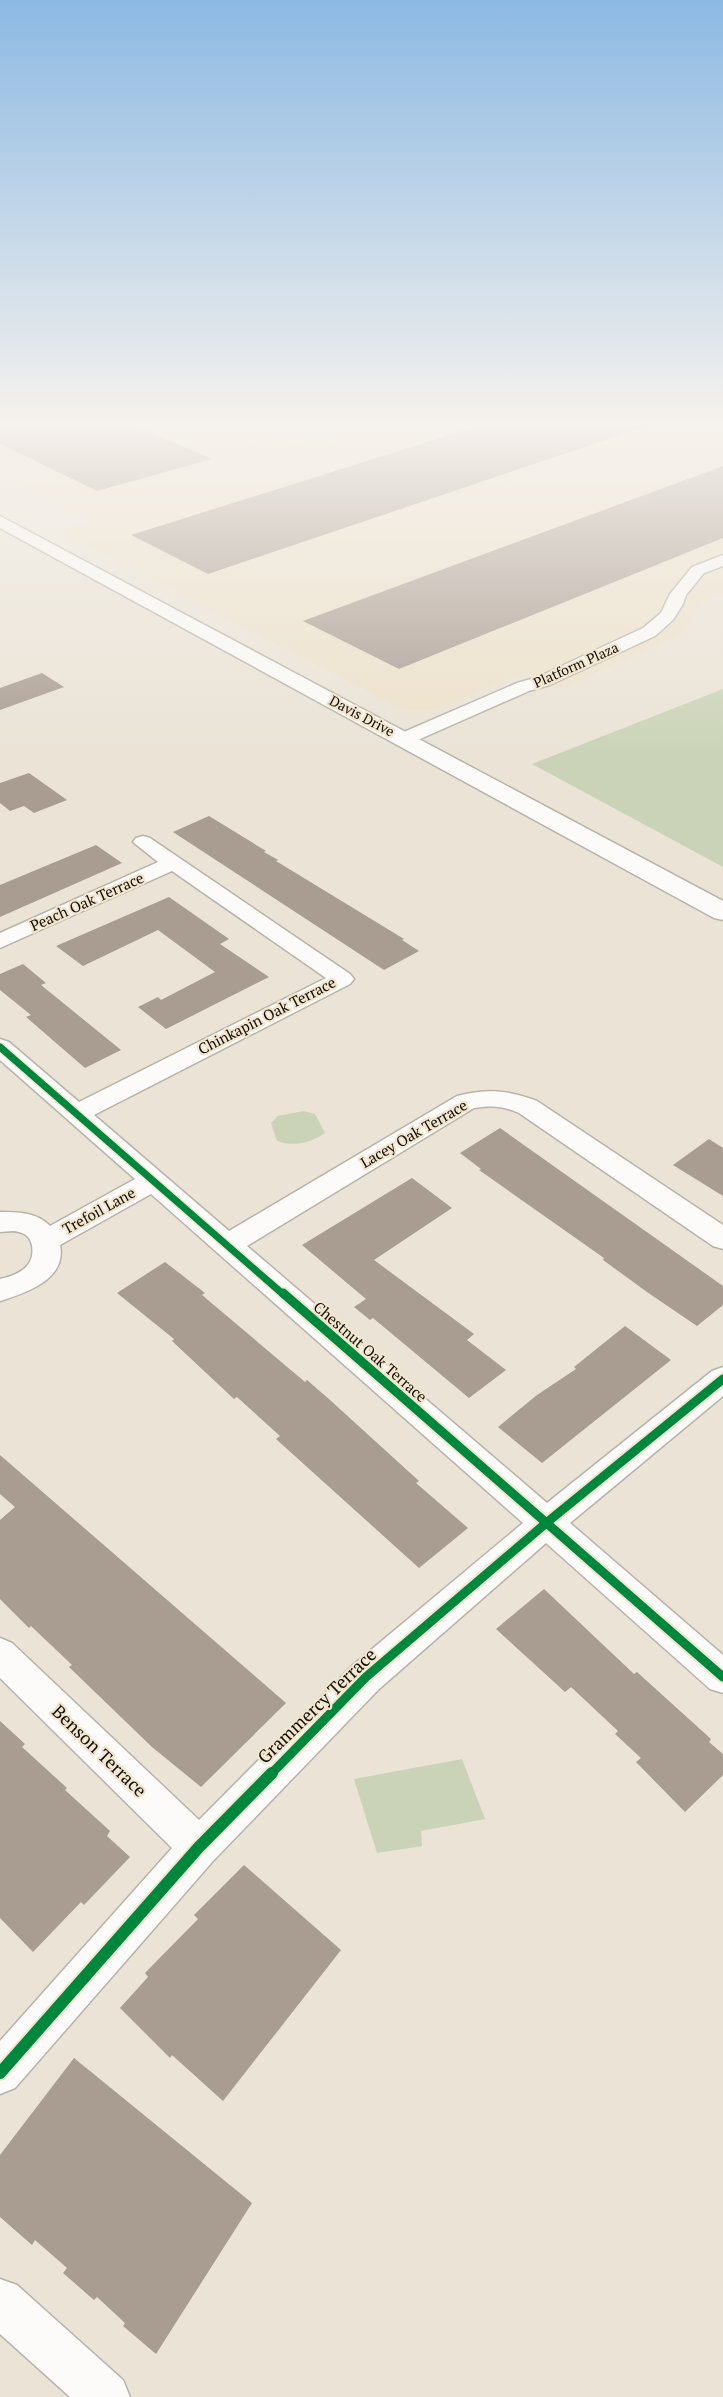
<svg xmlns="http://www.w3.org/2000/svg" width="723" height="2397" font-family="'PT Serif',serif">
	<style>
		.built { fill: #ece1ca }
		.green { fill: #cad3b7 }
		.building { fill: #a99c91 }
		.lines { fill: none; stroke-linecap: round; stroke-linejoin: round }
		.minor-casing { stroke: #b8b3a9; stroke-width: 3 }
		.tertiary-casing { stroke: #b8b3a9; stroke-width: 3 }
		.minor { fill: #fcfbf9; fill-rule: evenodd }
		.tertiary { fill: #fcfbf9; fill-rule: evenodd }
		.cycleway-far2-casing { stroke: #f2e6ce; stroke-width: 10 }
		.cycleway-far1-casing { stroke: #f2e6ce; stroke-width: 13 }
		.cycleway-casing { stroke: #f2e6ce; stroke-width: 16 }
		.cycleway-far2 { stroke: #00873e; stroke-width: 7 }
		.cycleway-far1 { stroke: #00873e; stroke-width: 9 }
		.cycleway { stroke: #00873e; stroke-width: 12 }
		.labels { text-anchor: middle; stroke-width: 4.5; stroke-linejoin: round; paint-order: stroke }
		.far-street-label { font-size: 14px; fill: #120e06; stroke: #f2e6ce }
		.street-label { font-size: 15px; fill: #120e06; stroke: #f2e6ce }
		.near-street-label { font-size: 18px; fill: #120e06; stroke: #f2e6ce }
	</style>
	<rect width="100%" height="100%" fill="#eae3d6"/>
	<path class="built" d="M0 422H242L294 443 302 442 313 449 336 441 330 438 382 422H723V594L701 603 682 633 561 689 525 672 433 711H406L58 531 89 522 0 477Z"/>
	<g class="green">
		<path d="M723 689V867L532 764Z"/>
		<path d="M303 1111 315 1114 325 1133C310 1143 294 1147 277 1141L271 1123 278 1116Z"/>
		<path d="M462 1759 485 1819 421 1831 422 1846 377 1853 354 1779Z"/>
	</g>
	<g class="building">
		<path d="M0 422H126L212 459 97 491 0 444Z"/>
		<path d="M491 422H647V426L208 574 131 535Z"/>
		<path d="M723 466V538L399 669 303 621Z"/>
		<path d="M42 673 64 687 0 710V688Z"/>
		<path d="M29 773 67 800 34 813 24 806 10 811 0 803V783Z"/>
		<path d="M209 816 266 851 264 852 278 860 276 861 404 939 402 940 419 951 384 970 173 832Z"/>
		<path d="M96 845 122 863 0 917V885Z"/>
		<path d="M169 897 229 939 220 944 269 977 166 1029 138 1007 158 997 161 1000 215 972 158 930 83 966 56 946Z"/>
		<path d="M23 964 46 983 41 985 121 1050 85 1068 26 1017 31 1015 0 990V974Z"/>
		<path d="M500 1128 723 1286V1305L697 1326 647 1292 603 1260 604 1258 479 1170 481 1169 460 1153Z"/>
		<path d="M709 1139 723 1148V1196L673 1165Z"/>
		<path d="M412 1178 452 1208 374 1260 474 1334 467 1340 506 1370 469 1398 373 1318 370 1320 354 1307 366 1299 302 1245Z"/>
		<path d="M165 1262 205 1293 202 1295 305 1382 307 1380 330 1400 419 1481 416 1483 468 1528 419 1568 276 1439 280 1436 237 1397 234 1399 172 1341 174 1339 117 1293Z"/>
		<path d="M625 1326 671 1360 542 1463 498 1427 537 1395 576 1369 574 1367Z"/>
		<path d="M0 1455 286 1703 201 1787 152 1747 69 1667 72 1665 31 1626 29 1628 0 1599V1520L15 1507 0 1494Z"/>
		<path d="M544 1589 634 1674 637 1672 711 1739 709 1742 723 1754V1775L685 1812 636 1762 641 1758 615 1734 618 1731 571 1687 565 1692 496 1629Z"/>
		<path d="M0 1721 25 1744 22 1747 67 1788 65 1790 110 1831 107 1836 130 1857 84 1905 81 1902 33 1952 0 1918Z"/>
		<path d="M244 1865 341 1950 223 2101 172 2055 170 2058 120 2008 148 1977 145 1973 198 1919 194 1915Z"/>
		<path d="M74 2058 252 2203 156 2354 123 2326 125 2323 97 2297 94 2300 63 2273 67 2268 35 2240 32 2245 0 2217V2155Z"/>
	</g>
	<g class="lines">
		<defs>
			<g id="minor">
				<path d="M723 555V566L704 573 686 595 683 604 673 620 655 636 550 685 529 691 411 743H397L395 739 397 735 517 683 538 677 643 628 661 613 670 594 692 567Z"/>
				<path d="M143 836 150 838 350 974 354 979 350 984 94 1115 229 1231 457 1096C487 1088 508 1090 537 1101L723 1225V1249L713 1246 519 1113C503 1106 491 1105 474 1108L247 1246 547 1503 712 1371 723 1367V1396L570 1523 723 1655V1693L710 1689 546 1543 379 1689 213 1861 15 2088 0 2094V2041L172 1848 0 1678V1638L12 1643 199 1820 353 1665 523 1523 151 1194 60 1245C67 1280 25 1293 0 1301V1279C9 1277 19 1274 26 1267 36 1257 35 1235 19 1232 13 1230 6 1232 0 1232V1212C17 1212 37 1212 50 1226L135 1179 0 1060V1039L9 1042 79 1102 326 978 172 871 0 948V933L158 862 133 842 136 838Z"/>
				<path d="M0 2279 17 2285 123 2380 130 2397H70L0 2334Z"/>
			</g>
			<path id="tertiary" d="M0 516 723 901V920L714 918 0 528Z"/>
		</defs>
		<use href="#minor" class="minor-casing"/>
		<use href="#tertiary" class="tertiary-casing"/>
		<use href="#minor" class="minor"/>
		<use href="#tertiary" class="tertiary"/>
		<defs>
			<path id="cycleway-far2" d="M0 1047 284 1295"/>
			<g id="cycleway-far1">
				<path d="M283 1293 723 1677"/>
				<path d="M270 1775 366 1677 545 1524 723 1379"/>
			</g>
			<path id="cycleway" d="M0 2073 199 1847 272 1773"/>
		</defs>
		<use href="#cycleway-far2" class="cycleway-far2-casing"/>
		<use href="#cycleway-far1" class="cycleway-far1-casing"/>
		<use href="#cycleway" class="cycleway-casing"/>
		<use href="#cycleway-far2" class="cycleway-far2"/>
		<use href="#cycleway-far1" class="cycleway-far1"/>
		<use href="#cycleway" class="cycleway"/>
	</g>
	<linearGradient id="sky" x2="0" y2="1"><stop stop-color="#8cb9e3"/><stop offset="0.56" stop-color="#f6f2ed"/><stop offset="1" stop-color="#f6f2ed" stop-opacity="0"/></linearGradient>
	<rect width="723" height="757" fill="url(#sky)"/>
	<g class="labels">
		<g class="far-street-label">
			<text transform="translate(576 665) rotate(-24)" y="5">Platform Plaza</text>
			<text transform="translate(362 716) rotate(28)" y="5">Davis Drive</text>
		</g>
		<g class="street-label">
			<text transform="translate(87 902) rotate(-24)" y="5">Peach Oak Terrace</text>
			<text transform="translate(267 1016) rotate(-27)" y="5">Chinkapin Oak Terrace</text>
			<text transform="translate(414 1134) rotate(-30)" y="5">Lacey Oak Terrace</text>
			<text transform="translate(99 1211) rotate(-29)" y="5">Trefoil Lane</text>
			<text transform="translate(370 1352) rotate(41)" y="5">Chestnut Oak Terrace</text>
		</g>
		<g class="near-street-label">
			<text transform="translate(317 1706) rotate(-44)" y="6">Grammercy Terrace</text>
			<text transform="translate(99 1751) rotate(44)" y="6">Benson Terrace</text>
		</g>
	</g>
</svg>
